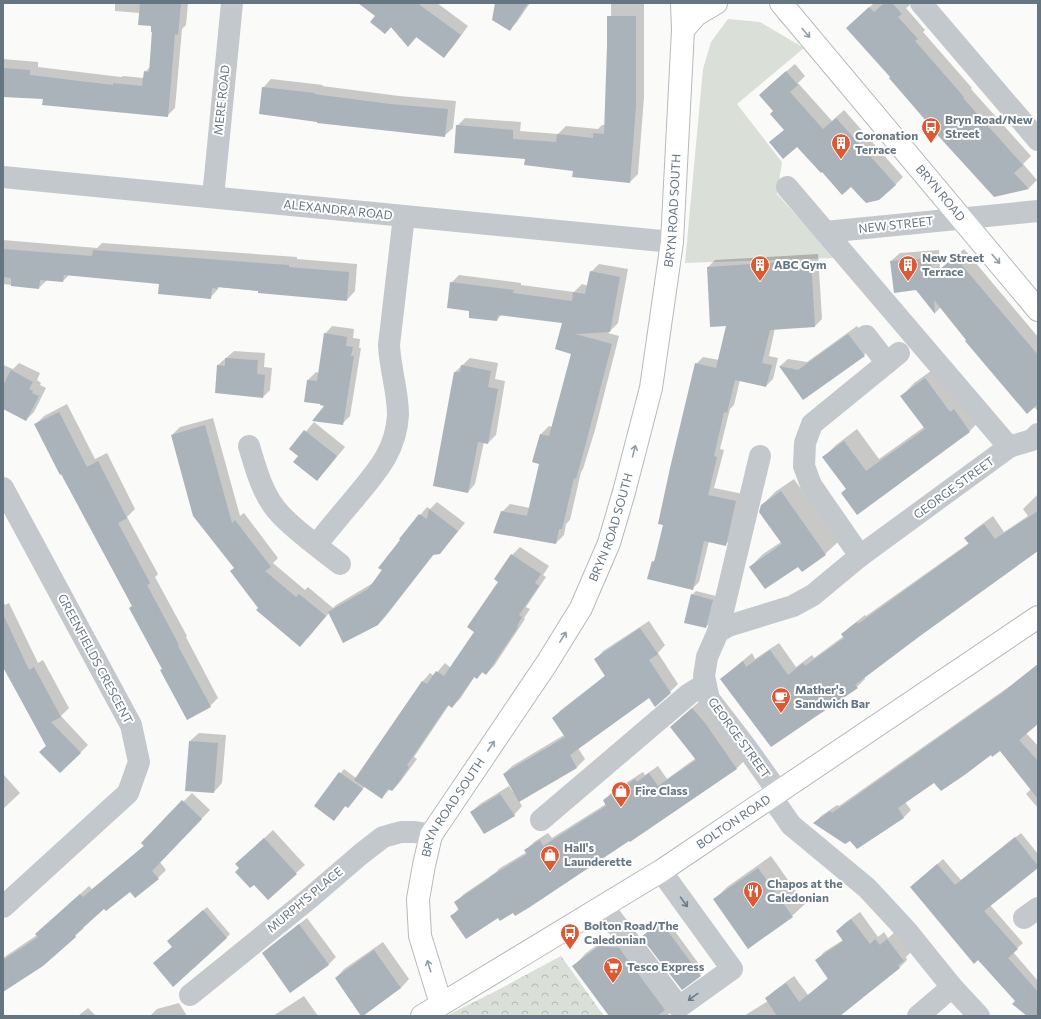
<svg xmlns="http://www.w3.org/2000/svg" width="1041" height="1019" font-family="Commissioner,sans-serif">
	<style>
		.green { fill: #dadfd7 }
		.forest { fill: url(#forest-crowns) }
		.shadow { fill: #0003 }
		.building { fill: #aab3b9 }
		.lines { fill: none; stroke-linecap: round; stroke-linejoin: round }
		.major-casing { stroke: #b5babe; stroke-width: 24 }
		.minor { stroke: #c3c8cc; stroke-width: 22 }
		.major { stroke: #fff; stroke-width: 22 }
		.oneway { stroke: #939fa8 }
		.oneway2 { stroke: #6a7a87 }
		.labels { text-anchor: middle; stroke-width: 4; stroke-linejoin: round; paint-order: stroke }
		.street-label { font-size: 12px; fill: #657683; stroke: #fff }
		.poi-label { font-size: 12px; font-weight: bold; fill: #657683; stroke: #fff; text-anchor: start }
	</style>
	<defs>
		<pattern id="forest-crowns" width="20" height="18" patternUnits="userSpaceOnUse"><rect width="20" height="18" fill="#dadfd7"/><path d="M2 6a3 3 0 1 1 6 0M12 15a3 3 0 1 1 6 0" fill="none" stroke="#b4b9b4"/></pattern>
	</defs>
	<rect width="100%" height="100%" fill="#fafaf8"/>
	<path class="green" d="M728 19 760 22 804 48 737 104 782 162 777 194 835 258 685 263 703 69 711 42Z"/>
	<path class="forest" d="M561 956 604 1016H446L498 990Z"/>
	<g class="shadow">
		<path d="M115 3H188L186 25 182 29 175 108 167 116 44 98 3 95V59L38 62V67L121 77 123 76 144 78 145 72 151 66 152 25 140 13 115 11Z"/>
		<path d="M359 3H437L468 26 452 48 444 56 417 37 408 46 391 27 385 33 376 15Z"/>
		<path d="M496 3H530L517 22 509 30Z"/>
		<path d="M611 3H644V97L638 174 630 182 574 170 526 158 457 126 465 118 521 122 520 131 558 134 566 126 598 129 602 125H606L612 99Z"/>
		<path d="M874 3H881L883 5 885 3H908L910 5 906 8 925 30 923 32 972 88 971 89 1031 156 1023 164 1037 180 1029 188 994 196 891 77 856 20Z"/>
		<path d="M795 64 805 76 798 83 832 121 844 110 903 177 895 185 851 186 785 129 774 111 768 87Z"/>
		<path d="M271 79 323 85 322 86 399 96 456 101 453 128 444 136 263 88Z"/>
		<path d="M3 240 97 248 102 243 297 257V259L357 264 355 291 347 300 219 287 218 289 210 298 160 283 69 275 63 281 47 280 39 288 3 284Z"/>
		<path d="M964 249 1038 337V411L967 340 941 307 935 313 916 289 891 261 900 253 939 250 940 269Z"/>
		<path d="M818 254 822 319 815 326 775 328 769 356 778 358 773 379 766 386 740 380 734 405 730 409 720 449 724 450 714 488 743 494 732 538 725 545 709 541 699 582 692 589 653 562 656 558 664 524 696 364 703 357 719 360 727 325 711 326 708 267 715 260Z"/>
		<path d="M599 264 628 269 618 323 608 333 619 336 595 430 583 469 581 472 570 520 566 524 564 535 556 543 502 512 510 504 530 508 540 464 541 434 549 426 553 427 573 353 563 322 502 314 497 320 471 311 451 283 459 275 521 283V285L574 292 582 284 588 286 591 272Z"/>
		<path d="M332 326 354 329 353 338 360 339 359 348H361L350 416 342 424 326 405 308 380 316 372 319 373 325 334Z"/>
		<path d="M857 326 872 347 864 355 804 399 780 366 788 359 807 362Z"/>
		<path d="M234 351 265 353 264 367 272 368 270 390 263 397 218 365Z"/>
		<path d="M470 358 498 363 495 379 505 381 496 435 488 443 484 442 475 484 468 492 455 372Z"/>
		<path d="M19 363 40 373 37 380 41 383 40 385 46 388 34 412 26 420 3 408V365L13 369Z"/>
		<path d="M938 366 982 418 970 431 857 513 842 493 847 488 824 457 836 445 857 429 879 459 924 427 902 396 914 383Z"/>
		<path d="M67 404 95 459 107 453 135 509 127 517 158 574 155 577 187 636 186 637 218 698 210 706 163 669 133 606 36 424 44 416Z"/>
		<path d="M213 418 240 516 244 513 278 558 273 563 305 590 308 587 333 608 336 605 373 583 402 540 400 539 427 507 430 509 437 502 465 523 440 553 434 554 386 616 378 624 329 613 308 638 259 608 235 568 172 435 180 427Z"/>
		<path d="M314 422 345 447 325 471 317 480 300 456 291 449Z"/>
		<path d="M794 479 838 542 825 554 750 567 763 554 781 542 762 505 775 492Z"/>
		<path d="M1038 494V550L920 635 864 677 865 679 857 687 721 679 752 653 755 659 779 643 796 667 812 655 814 658 844 636 842 634 851 626 865 615 866 616 969 543 966 538 974 530 993 516 1004 532 1028 516 1023 509Z"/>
		<path d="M520 547 549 566 543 575 546 577 526 607 530 609 524 618 525 619 494 666 486 674 483 672 477 678 475 676 460 699 452 707 449 705 414 757 417 759 400 782 392 790 390 789 382 797 365 786 352 803 346 805 338 816 315 806 344 769 356 778 423 681 430 673 434 676 445 663 451 668 475 632 512 555Z"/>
		<path d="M696 591 716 596 710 623 706 627 692 595Z"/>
		<path d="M3 601 5 605 9 603 38 663 43 660 69 708 61 716 88 745 80 753 47 746 3 667Z"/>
		<path d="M649 621 665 645 658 653 678 684 670 692 649 696 578 748 585 759 577 767 519 801 522 806 514 815 471 812 480 804 509 786 513 792 514 791 504 774 512 766 564 735 553 718 561 710 606 675 595 660 603 651Z"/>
		<path d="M1038 664V723L1026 733 1038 746V808L1026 794 1031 789 1000 750 934 781 905 802 911 810 904 817 857 848 850 839 814 823 821 816 837 805 839 806 1010 686Z"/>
		<path d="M701 700 745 760 737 768 630 841 629 839 513 911 499 916H452L459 908 456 902 464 894 495 873 500 868 527 852 526 850 534 842 548 833 552 838 606 804 604 800 612 792 643 772 645 775 658 766 667 779 696 758 671 727Z"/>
		<path d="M199 733 226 735 222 783 214 792 190 741Z"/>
		<path d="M3 774 20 793 3 809Z"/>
		<path d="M192 793 210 810 160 862 166 870 158 878 130 891 104 907 83 927 84 928 75 936 3 992V958L37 935 45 926 89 886 92 889 145 845 142 843Z"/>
		<path d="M273 830 305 865 296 873 240 868 245 856Z"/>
		<path d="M1021 833 1038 854V867L990 905 1023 943 1013 952 1038 981V1016H1029L917 882 943 859 961 880Z"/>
		<path d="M771 856 805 904 792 916 715 899 727 887Z"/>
		<path d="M207 907 230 934 226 938 154 963 173 946V937Z"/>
		<path d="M860 912 878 937 884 932 888 938 895 932 911 952 906 957 907 960 900 967 838 1016H744L768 1001 766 999 774 991 794 976 808 995 828 978 817 960 824 952 843 940 837 931 845 923Z"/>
		<path d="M307 918 336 957 329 964 290 991 263 953 271 946Z"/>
		<path d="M666 919 704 971 700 975 646 933Z"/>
		<path d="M613 934 678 1005 667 1016H610L574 966 586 953Z"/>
		<path d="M383 942 409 979 401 988 336 978 344 969Z"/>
		<path d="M304 996 318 1016H273Z"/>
		<path d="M179 1003 187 1016H150L157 1009Z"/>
		<path d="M88 1008 96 1016H78Z"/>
	</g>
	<g class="building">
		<path d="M140 3H181L178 35 175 34 168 117 42 105 43 99 3 97V68L30 70V75L113 85V83L142 86 144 71 149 72 152 32H151V26L138 25Z"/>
		<path d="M358 3H417L461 35 444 58 416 37 408 47 391 27 385 34 370 22 375 16Z"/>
		<path d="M495 3H528L510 31 492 20Z"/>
		<path d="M884 3H892L902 14 898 17 918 39 915 41 964 97 963 98 1023 165 1014 173 1029 189 994 197 932 129H933L889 78 890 77 846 28 869 7 874 12Z"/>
		<path d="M607 16H636V106L630 183 572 177 573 171 524 165 525 159 454 153 456 125 513 130V139L556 142 557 134 593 138V133L604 134 607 46Z"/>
		<path d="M786 71 798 85 790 92 823 129 836 118 896 185 879 200 866 203 851 187 842 195 822 172 821 173 797 147 783 159 769 142 784 130 770 114 773 111 759 95Z"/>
		<path d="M262 87 315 93 314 94 390 104 448 109 445 137 317 123V122L259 114Z"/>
		<path d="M3 249 92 256 93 250 260 263 289 265V267L349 272 347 301 258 293V291L217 287V289L212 288 211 299 158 294 159 284 64 275 63 282 40 280 39 289 11 286V278L3 277Z"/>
		<path d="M955 257 1038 355V404L1027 414 965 341 966 340 934 300 935 314 916 290 894 293 890 261 930 258 932 276Z"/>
		<path d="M811 260 815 327 770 330 762 363 772 365 766 387 735 380 727 413 724 412 714 456 717 457 708 495 736 501 726 546 704 541 693 590 647 579 652 561 654 562 663 525 658 524 670 468 695 363 716 368 726 326 710 327 707 267Z"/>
		<path d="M590 271 620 277 610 332 575 334 612 344 587 439 576 479 574 478 562 529H559L556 544 493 533 501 511 527 516 539 464 532 462 540 434 549 436 571 354 555 349 562 323 498 315 497 321 469 318V311L447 308 450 282 514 290 513 293 572 301 573 292 585 294Z"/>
		<path d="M324 333 347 337 346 346 353 347 351 356H354L343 425 312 421 324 406 320 405V404L304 402 307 380 317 381Z"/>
		<path d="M848 334 865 356 803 400 779 366 798 370Z"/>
		<path d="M225 358 258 360 257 374 265 375 263 398 215 393 217 365 225 366Z"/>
		<path d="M461 365 491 371 488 387 498 389 488 444 478 442 468 493 433 486 454 372H460Z"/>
		<path d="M11 370 33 382 29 389 33 391 32 393 39 396 26 421 3 409V385Z"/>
		<path d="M925 378 950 412 954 409 970 432 857 515 841 493 846 489 822 457 844 441 866 471 925 429 900 396Z"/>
		<path d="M59 412 87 467 98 461 127 518 118 523 150 583 147 585 179 645 178 646 211 707 187 720 160 670 162 669 129 608 132 606 61 474 60 475 34 424Z"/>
		<path d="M205 425 232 523 235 520 271 567 265 571 296 597 299 594 326 616 300 647 256 610 258 608 230 571 234 568 193 516 171 435Z"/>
		<path d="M304 430 337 456 317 481 293 462 298 456 289 449Z"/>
		<path d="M781 491 826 555 802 572 798 567 765 589 749 567 782 544 759 512 761 505Z"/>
		<path d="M429 509 458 531 440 554 433 555 378 625 343 643 328 612 368 589 382 570 378 568 400 540 399 539 419 514 427 519Z"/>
		<path d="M1038 511V551L920 636 855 685 858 688 771 747 720 679 743 661 746 667 770 650 788 675 803 663 805 666 844 638 841 634 857 622 858 624 969 544 964 538 984 524 995 539Z"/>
		<path d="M511 554 541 574 535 583 539 586 519 615 522 617 517 626 518 627 486 675 482 672 477 679 474 677 452 708 448 705 443 712 407 765 409 767 397 785 392 791 388 789 382 799 354 780 422 681 427 684 436 671 444 676 474 632 467 627 498 582 494 579Z"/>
		<path d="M691 594 713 600 706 628 684 623Z"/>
		<path d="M3 614 29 670 34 667 61 717 51 722 81 753 60 773 39 752 46 746 3 667Z"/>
		<path d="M640 628 658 654 649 660 671 693 655 707 649 698 570 755 577 768 519 802 503 774 565 737 552 718 605 676 594 659Z"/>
		<path d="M1038 664V724L1019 740 1038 761V799L1000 751 992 757 991 755 966 774 941 791 934 783 898 808 904 818 857 849 850 841 845 844 813 823 830 811 832 813 1002 693Z"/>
		<path d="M692 708 705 723 737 769 630 842 629 841 530 907 515 916 513 913 500 921 498 918 466 939 450 916 459 910 454 902 491 877V876L527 854 524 850 540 840 543 846 606 806 603 800 635 779 637 782 649 773 658 786 696 760 670 727Z"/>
		<path d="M189 741 218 743 214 793 185 791Z"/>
		<path d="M339 772 363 789 348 808 345 806 334 821 314 806Z"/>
		<path d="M500 794 515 816 484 834 470 812Z"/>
		<path d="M182 800 202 819 152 871 159 879 135 898 130 892 106 911 104 909 75 935 76 937 43 966 3 992V960L38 937 35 934 80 894 83 897 144 846 141 843Z"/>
		<path d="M1015 837 1038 866V868L984 911 1018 949 1008 958 1038 992V1016H1027L1012 1004 1015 1001 978 960 974 964 910 887 937 864 955 885Z"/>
		<path d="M264 838 297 874 268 900 254 885 250 888 235 872 239 868 235 864Z"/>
		<path d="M758 868 793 917 748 949 713 899Z"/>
		<path d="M203 910 227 938 173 987 153 963 172 947 167 941Z"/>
		<path d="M851 919 870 944 875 939 880 945 887 939 904 961 898 965 900 968 840 1016H777L765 998 786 983 799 1002 828 979 815 960 843 941 836 931Z"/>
		<path d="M661 922 701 976 682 990 641 937Z"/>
		<path d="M299 924 329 965 290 993 262 953Z"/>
		<path d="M599 946 619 948 665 1010 657 1016H609L572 966Z"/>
		<path d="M374 950 401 988 363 1016H361L335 978Z"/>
	</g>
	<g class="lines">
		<defs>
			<g id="major">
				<path id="s1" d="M781 3 1038 310"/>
				<path d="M683 30 696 15 716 3"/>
				<path id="s2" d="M441 1004 420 936 418 899 424 865 431 835 547 663 581 608 609 543 624 492 651 388 672 242 683 30 682 3"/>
				<path id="s3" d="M422 1016 661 871 1038 617"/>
			</g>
		</defs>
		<use href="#major" class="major-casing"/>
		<g class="minor">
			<path d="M921 3 1038 140"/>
			<path d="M3 177 672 242"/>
			<path d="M787 187 1009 447"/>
			<path d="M213 197 232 3"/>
			<path d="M825 232 1038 211"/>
			<path d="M866 336 887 363"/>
			<path d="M249 446C256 469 263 497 281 515 298 533 320 548 340 564"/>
			<path d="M3 488 131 725 139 762 128 793 3 907"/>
			<path d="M316 545C329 529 342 513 355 498 377 471 396 451 398 415 398 391 390 369 389 345L404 216"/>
			<path d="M860 556 1009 447 1032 440 1038 434"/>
			<path d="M718 632 760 456"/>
			<path d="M778 792 746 747 709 699 704 676 707 657 718 632 728 626 793 606 813 595 860 556 811 485 804 466 805 443 812 424 899 353"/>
			<path d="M771 796 791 825 867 888 906 930 952 987 979 1016"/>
			<path d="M541 820 689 694 705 684"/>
			<path d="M603 907 679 1007 732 969 661 871"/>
			<path d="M1024 918 1038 908"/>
			<path d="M190 995 311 897 361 854 383 837 401 832H415L431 835"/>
			<path d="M918 1016 952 987"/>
		</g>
		<use href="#major" class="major"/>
	</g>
	<defs><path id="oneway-shaft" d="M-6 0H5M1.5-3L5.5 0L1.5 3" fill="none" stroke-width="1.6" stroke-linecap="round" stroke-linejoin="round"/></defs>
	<g class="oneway">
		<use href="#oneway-shaft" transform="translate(806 33) rotate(50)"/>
		<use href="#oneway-shaft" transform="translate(996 259) rotate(50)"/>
		<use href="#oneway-shaft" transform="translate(634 451) rotate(-76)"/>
		<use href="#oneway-shaft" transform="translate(563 637) rotate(-58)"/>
		<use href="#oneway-shaft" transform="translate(491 746) rotate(-56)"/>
		<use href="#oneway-shaft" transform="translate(429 966) rotate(-107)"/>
	</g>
	<g class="oneway2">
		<use href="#oneway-shaft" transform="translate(684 902) rotate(54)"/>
		<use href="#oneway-shaft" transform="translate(693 997) rotate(144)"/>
	</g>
	<defs>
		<symbol id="bus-pin" viewBox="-11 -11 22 30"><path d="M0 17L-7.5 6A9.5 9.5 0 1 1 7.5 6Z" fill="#e4572e" stroke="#fff"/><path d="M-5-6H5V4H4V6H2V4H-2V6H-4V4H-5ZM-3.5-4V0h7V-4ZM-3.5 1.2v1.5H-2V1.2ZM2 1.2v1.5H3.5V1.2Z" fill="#fff"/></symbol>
		<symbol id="building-pin" viewBox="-11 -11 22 30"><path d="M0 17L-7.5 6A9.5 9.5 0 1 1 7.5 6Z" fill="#e4572e" stroke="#fff"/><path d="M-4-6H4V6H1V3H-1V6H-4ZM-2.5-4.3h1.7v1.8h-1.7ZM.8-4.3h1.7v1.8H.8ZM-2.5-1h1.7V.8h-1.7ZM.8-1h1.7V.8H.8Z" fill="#fff"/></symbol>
		<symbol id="cafe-pin" viewBox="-11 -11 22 30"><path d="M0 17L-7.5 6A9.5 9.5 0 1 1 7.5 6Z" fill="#e4572e" stroke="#fff"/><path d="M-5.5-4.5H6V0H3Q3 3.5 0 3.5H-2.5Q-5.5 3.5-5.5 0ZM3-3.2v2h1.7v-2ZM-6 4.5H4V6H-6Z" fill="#fff"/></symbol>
		<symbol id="shop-pin" viewBox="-11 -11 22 30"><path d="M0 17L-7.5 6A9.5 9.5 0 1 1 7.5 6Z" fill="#e4572e" stroke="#fff"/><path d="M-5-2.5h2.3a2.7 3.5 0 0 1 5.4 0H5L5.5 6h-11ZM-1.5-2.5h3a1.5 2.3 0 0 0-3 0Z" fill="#fff"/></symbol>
		<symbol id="restaurant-pin" viewBox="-11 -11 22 30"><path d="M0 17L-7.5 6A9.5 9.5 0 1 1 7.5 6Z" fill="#e4572e" stroke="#fff"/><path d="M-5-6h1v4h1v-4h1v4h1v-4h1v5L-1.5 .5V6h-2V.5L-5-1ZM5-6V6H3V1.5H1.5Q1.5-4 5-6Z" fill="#fff"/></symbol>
		<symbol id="supermarket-pin" viewBox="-11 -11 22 30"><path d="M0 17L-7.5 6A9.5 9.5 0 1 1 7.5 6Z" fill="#e4572e" stroke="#fff"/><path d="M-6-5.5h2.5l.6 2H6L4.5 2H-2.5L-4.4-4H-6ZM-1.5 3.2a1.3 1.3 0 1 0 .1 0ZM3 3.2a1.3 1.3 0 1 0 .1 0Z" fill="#fff"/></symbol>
	</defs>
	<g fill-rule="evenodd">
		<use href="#bus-pin" x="920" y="116" width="22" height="30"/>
		<use href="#building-pin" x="830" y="132" width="22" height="30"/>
		<use href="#building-pin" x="749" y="254" width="22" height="30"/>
		<use href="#building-pin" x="897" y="254" width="22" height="30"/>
		<use href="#cafe-pin" x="770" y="686" width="22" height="30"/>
		<use href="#shop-pin" x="610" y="780" width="22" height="30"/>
		<use href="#shop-pin" x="539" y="844" width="22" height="30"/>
		<use href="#restaurant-pin" x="742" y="880" width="22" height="30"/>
		<use href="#bus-pin" x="559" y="922" width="22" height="30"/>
		<use href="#supermarket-pin" x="602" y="956" width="22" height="30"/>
	</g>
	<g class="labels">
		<g class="street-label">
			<text transform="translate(222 100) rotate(-84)" y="4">MERE ROAD</text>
			<text dy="4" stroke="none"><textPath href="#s1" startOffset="248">BRYN ROAD</textPath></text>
			<text transform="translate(338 210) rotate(6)" y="4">ALEXANDRA ROAD</text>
			<text dy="4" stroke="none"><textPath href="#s2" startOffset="856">BRYN ROAD SOUTH</textPath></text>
			<text transform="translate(896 225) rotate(-6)" y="4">NEW STREET</text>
			<text transform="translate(954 488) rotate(-36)" y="4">GEORGE STREET</text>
			<text dy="4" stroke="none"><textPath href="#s2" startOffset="532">BRYN ROAD SOUTH</textPath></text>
			<text transform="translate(95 659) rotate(62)" y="4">GREENFIELDS CRESCENT</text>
			<text transform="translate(739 738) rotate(54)" y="4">GEORGE STREET</text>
			<text dy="4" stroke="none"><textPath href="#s2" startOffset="208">BRYN ROAD SOUTH</textPath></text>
			<text dy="4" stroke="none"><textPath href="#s3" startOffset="367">BOLTON ROAD</textPath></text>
			<text transform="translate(305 900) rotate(-40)" y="4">MURPH'S PLACE</text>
		</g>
		<g class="poi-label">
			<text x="945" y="124">Bryn Road/New<tspan x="945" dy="14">Street</tspan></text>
			<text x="855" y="140">Coronation<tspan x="855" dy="14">Terrace</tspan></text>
			<text x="922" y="262">New Street<tspan x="922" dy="14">Terrace</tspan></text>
			<text x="774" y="269">ABC Gym</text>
			<text x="795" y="694">Mather's<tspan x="795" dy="14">Sandwich Bar</tspan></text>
			<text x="635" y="795">Fire Class</text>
			<text x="564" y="852">Hall's<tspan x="564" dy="14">Launderette</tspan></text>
			<text x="767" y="888">Chapos at the<tspan x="767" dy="14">Caledonian</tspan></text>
			<text x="584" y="930">Bolton Road/The<tspan x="584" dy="14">Caledonian</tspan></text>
			<text x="627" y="971">Tesco Express</text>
		</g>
	</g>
	<rect width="1041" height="1019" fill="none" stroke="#657683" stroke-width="8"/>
</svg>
